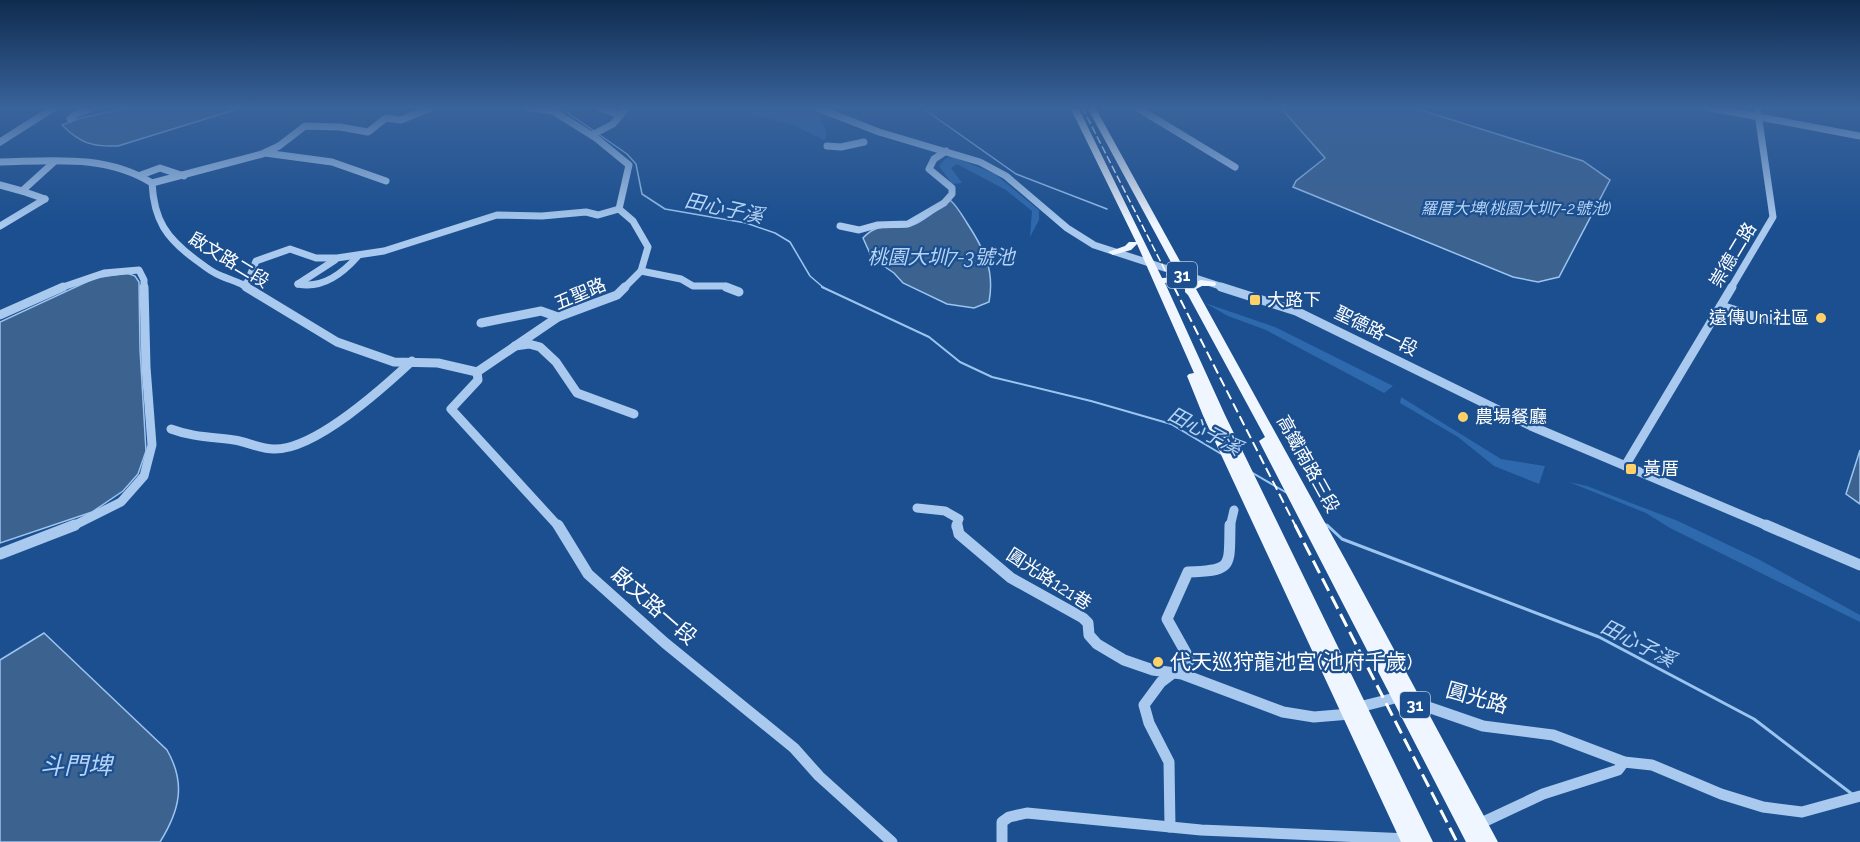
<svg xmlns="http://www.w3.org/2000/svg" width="1860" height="842" font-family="Raleway,'Noto Sans TC',sans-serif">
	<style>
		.green { fill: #2e69ad }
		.water { fill: #3c6290; stroke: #9cc4f0; stroke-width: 1.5 }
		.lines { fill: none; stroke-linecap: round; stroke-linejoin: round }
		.stream-far2 { stroke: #9cc4f0; stroke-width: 1.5 }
		.stream-far1 { stroke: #9cc4f0; stroke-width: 2 }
		.stream { stroke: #9cc4f0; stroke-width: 3 }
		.minor-far2 { stroke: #a9c9ee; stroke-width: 7 }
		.minor-far1 { stroke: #a9c9ee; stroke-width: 9 }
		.minor { stroke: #a9c9ee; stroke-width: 11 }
		.major { fill: #f0f6ff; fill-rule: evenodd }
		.rail-far2 { stroke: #fff; stroke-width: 1.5; stroke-dasharray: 8 3; stroke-linecap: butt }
		.rail-far1 { stroke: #fff; stroke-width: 2; stroke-dasharray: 10 4.5; stroke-linecap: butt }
		.rail { stroke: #fff; stroke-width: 3; stroke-dasharray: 14 6; stroke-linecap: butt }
		.poi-dot { fill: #ffd166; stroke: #1b4f8f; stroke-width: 2 }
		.labels { text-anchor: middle; stroke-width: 4.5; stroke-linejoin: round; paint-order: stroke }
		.far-water-label { font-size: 16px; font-style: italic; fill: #b5d3f5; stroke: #1b4f8f }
		.shield { fill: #1b4f8f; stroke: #bbcadd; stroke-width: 1.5 }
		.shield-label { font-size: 16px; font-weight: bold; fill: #fff }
		.street-label { font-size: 18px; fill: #fff; stroke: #1b4f8f }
		.poi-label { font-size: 18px; fill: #fff; stroke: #1b4f8f; text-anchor: start }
		.water-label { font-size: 20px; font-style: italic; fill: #b5d3f5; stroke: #1b4f8f }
		.near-street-label { font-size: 21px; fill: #fff; stroke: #1b4f8f }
		.near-poi-label { font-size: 21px; fill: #fff; stroke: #1b4f8f; text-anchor: start }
		.near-water-label { font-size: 24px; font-style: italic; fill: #b5d3f5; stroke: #1b4f8f }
	</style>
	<rect width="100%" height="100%" fill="#1b4f8f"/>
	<g class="green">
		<path d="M745 107H804L819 114 827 135 824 140 796 126 749 113Z"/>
		<path d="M952 156 995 174 1039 210V220L1030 237 1032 211 1006 190 957 164 951 168 962 183 952 184 939 166 945 159Z"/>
		<path d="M1205 303 1275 327 1393 386 1384 393 1266 330 1228 316Z"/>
		<path d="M1401 397 1501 459 1545 466 1539 484 1494 466 1458 437 1400 403Z"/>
		<path d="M1569 482 1587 486 1678 521 1758 559 1860 615V622L1670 528 1646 513Z"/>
	</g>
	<g class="water">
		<path d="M134 107H244L118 146C92 147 80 143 62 125L81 118Z"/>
		<path d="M1280 107H1411L1583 161 1610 180 1559 277 1538 282 1513 277 1293 187 1296 181 1325 158Z"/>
		<path d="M950 200C957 206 962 215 967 223 984 249 995 270 989 302L974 308 947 304 903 283 894 273 872 258 863 238C881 218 895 233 915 224 927 219 939 207 950 200Z"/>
		<path d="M127 273 135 276 139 282 140 349 146 451 138 474 123 491 92 512 0 543V322L95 278Z"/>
		<path d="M1860 450V504L1846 494Z"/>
		<path d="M44 633 167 750C186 783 180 810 160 842H0V660Z"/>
	</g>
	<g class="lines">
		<g class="stream-far2">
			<path d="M552 107 561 108 627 154 636 164 642 194 665 209 746 223 775 233 790 242 810 276 824 288"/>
			<path d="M921 107 1016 174 1107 209"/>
		</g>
		<g class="stream-far1">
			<path d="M822 287 929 337 960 362 992 377 1091 401 1171 424 1223 455"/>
			<path d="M1251 472 1287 493"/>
			<path d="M1324 523 1328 527"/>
		</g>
		<path class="stream" d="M1327 525 1342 539 1599 637 1754 719 1852 794"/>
		<g class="minor-far2">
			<path d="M526 107 553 111 596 138 629 165 619 209 633 221 648 247 641 271 624 288"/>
			<path d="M598 107 619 115"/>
			<path d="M815 107 879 132 980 162 1006 176 1067 228 1094 245 1226 288"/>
			<path d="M1136 107 1235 167"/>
			<path d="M1706 107 1860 136"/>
			<path d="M70 119 76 114 95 107"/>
			<path d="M592 135 613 124 627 107"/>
			<path d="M0 142 55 107"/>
			<path d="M827 146 841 147 864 142"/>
			<path d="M265 153 332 162 386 181"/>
			<path d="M0 162C53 161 105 154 152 183 154 220 166 238 196 260 203 265 211 272 219 275 230 280 239 282 249 288"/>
			<path d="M141 175 160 168 184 176"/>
			<path d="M152 183 262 154 279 146 305 126 340 127 368 132 386 118 401 120 433 107"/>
			<path d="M0 185 22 191"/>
			<path d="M45 199 22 191 54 162"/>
			<path d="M0 226 45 199"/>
			<path d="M840 226 859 230 877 225 908 224 944 203 952 194V188L929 169 934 159 946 151"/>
			<path d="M641 271 681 279 693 286H725L730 288"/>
			<path d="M298 284C322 289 342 274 357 257"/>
			<path d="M298 284 335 260"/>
			<path d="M243 285 247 283 256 261 290 249 316 258H337L384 251 497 215 542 216 586 212 598 215 619 209"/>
			<path d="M60 288 104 273 139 270 144 280V288"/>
			<path d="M1731 288 1773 217 1757 107"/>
		</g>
		<g class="minor-far1">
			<path d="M246 287 337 342 394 362 438 363 477 372"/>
			<path d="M726 287 739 292"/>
			<path d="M1221 287 1296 311 1531 426 1770 527"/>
			<path d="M1721 306 1753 316 1785 322"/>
			<path d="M0 315 63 287"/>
			<path d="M481 323 541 311 558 317"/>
			<path d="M515 346 529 344 540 347 556 362 577 393 634 414"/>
			<path d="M477 372 478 380 451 409 559 527"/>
			<path d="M477 372 558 317 617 295 625 287"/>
			<path d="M171 429C192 437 212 437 234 440 248 442 260 449 274 449 315 450 383 388 412 361"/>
			<path d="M1625 466 1732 287"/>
			<path d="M917 508 945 511 959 519 956 527"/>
			<path d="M71 527 121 502 144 476 152 445 146 367 144 287"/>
			<path d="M1230 527 1234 510"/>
		</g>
		<g class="minor">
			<path d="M558 525 588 574 665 643 794 748 819 776 892 842"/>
			<path d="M957 525 959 534 1011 578 1083 618 1088 623 1089 635 1097 644 1124 660 1153 670 1182 674 1283 712 1314 717 1350 714 1359 707 1399 697 1483 726 1553 735 1624 762 1652 765 1721 794 1763 807 1802 812 1860 796"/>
			<path d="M1766 525 1860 565"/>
			<path d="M0 554 75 525"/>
			<path d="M1479 824 1543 794 1618 770 1624 762"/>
			<path d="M1170 827 1169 762 1149 723 1144 705 1161 682 1190 660 1167 619 1188 572C1234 571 1229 566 1230 525"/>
			<path d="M1002 842V822L1009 817 1027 813 1201 830 1409 839"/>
		</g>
		<path class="major" d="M1070 107H1078L1162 278 1179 277 1087 107H1095L1192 283 1201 280 1215 282 1216 284 1215 286H1202L1196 289 1350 568 1498 842H1466L1259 441 1265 437 1188 295 1185 292V289L1180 280 1165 283 1225 415 1433 842H1401L1204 418 1187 376 1189 374 1194 373 1137 244 1131 250 1113 255 1108 252 1125 246 1129 242H1136Z"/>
		<path class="rail-far2" d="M1082 107 1174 288"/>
		<path class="rail-far1" d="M1174 287 1296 527"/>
		<path class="rail" d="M1295 525 1457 842"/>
	</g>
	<linearGradient id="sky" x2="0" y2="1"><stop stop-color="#0f2b4f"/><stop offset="0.48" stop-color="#39639b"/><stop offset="1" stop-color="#39639b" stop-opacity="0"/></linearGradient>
	<rect width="1860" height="225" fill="url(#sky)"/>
	<g class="poi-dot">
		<rect x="1249" y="294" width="12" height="12" rx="3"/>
		<circle cx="1821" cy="318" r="6"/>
		<circle cx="1463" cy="417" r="6"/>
		<rect x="1625" y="463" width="12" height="12" rx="3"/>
		<circle cx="1158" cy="662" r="6"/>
	</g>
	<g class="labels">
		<g class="far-water-label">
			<text x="1516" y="214">羅厝大埤(桃園大圳7-2號池)</text>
		</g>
		<g class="shield">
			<rect x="1167" y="262" width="30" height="26" rx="4.5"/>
			<rect x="1400" y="692" width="30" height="26" rx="4.5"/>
		</g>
		<g class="shield-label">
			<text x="1182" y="281">31</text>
			<text x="1415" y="711">31</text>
		</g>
		<g class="street-label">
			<text transform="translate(1733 255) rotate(-59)" y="6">崇德二路</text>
			<text transform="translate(229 260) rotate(31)" y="6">啟文路二段</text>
			<text transform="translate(580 294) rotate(-23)" y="6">五聖路</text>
			<text transform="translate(1376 331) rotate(26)" y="6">聖德路一段</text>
			<text transform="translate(1308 464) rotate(61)" y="6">高鐵南路三段</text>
			<text transform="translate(1049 579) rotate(33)" y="6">圓光路121巷</text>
		</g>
		<g class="poi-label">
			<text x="1267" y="306">大路下</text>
			<text x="1809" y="324" text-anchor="end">遠傳Uni社區</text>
			<text x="1475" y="423">農場餐廳</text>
			<text x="1643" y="475">黃厝</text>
		</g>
		<g class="water-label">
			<text transform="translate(724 208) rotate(12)" y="7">田心子溪</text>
			<text x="941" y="264">桃園大圳7-3號池</text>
			<text transform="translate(1205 431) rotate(28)" y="7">田心子溪</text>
			<text transform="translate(1638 643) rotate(27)" y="7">田心子溪</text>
		</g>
		<g class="near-street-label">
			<text transform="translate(654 606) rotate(41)" y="7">啟文路一段</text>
			<text transform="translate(1477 698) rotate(16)" y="7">圓光路</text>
		</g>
		<g class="near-poi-label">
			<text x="1170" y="669">代天巡狩龍池宮(池府千歲)</text>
		</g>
		<g class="near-water-label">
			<text x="76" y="774">斗門埤</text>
		</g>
	</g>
</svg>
